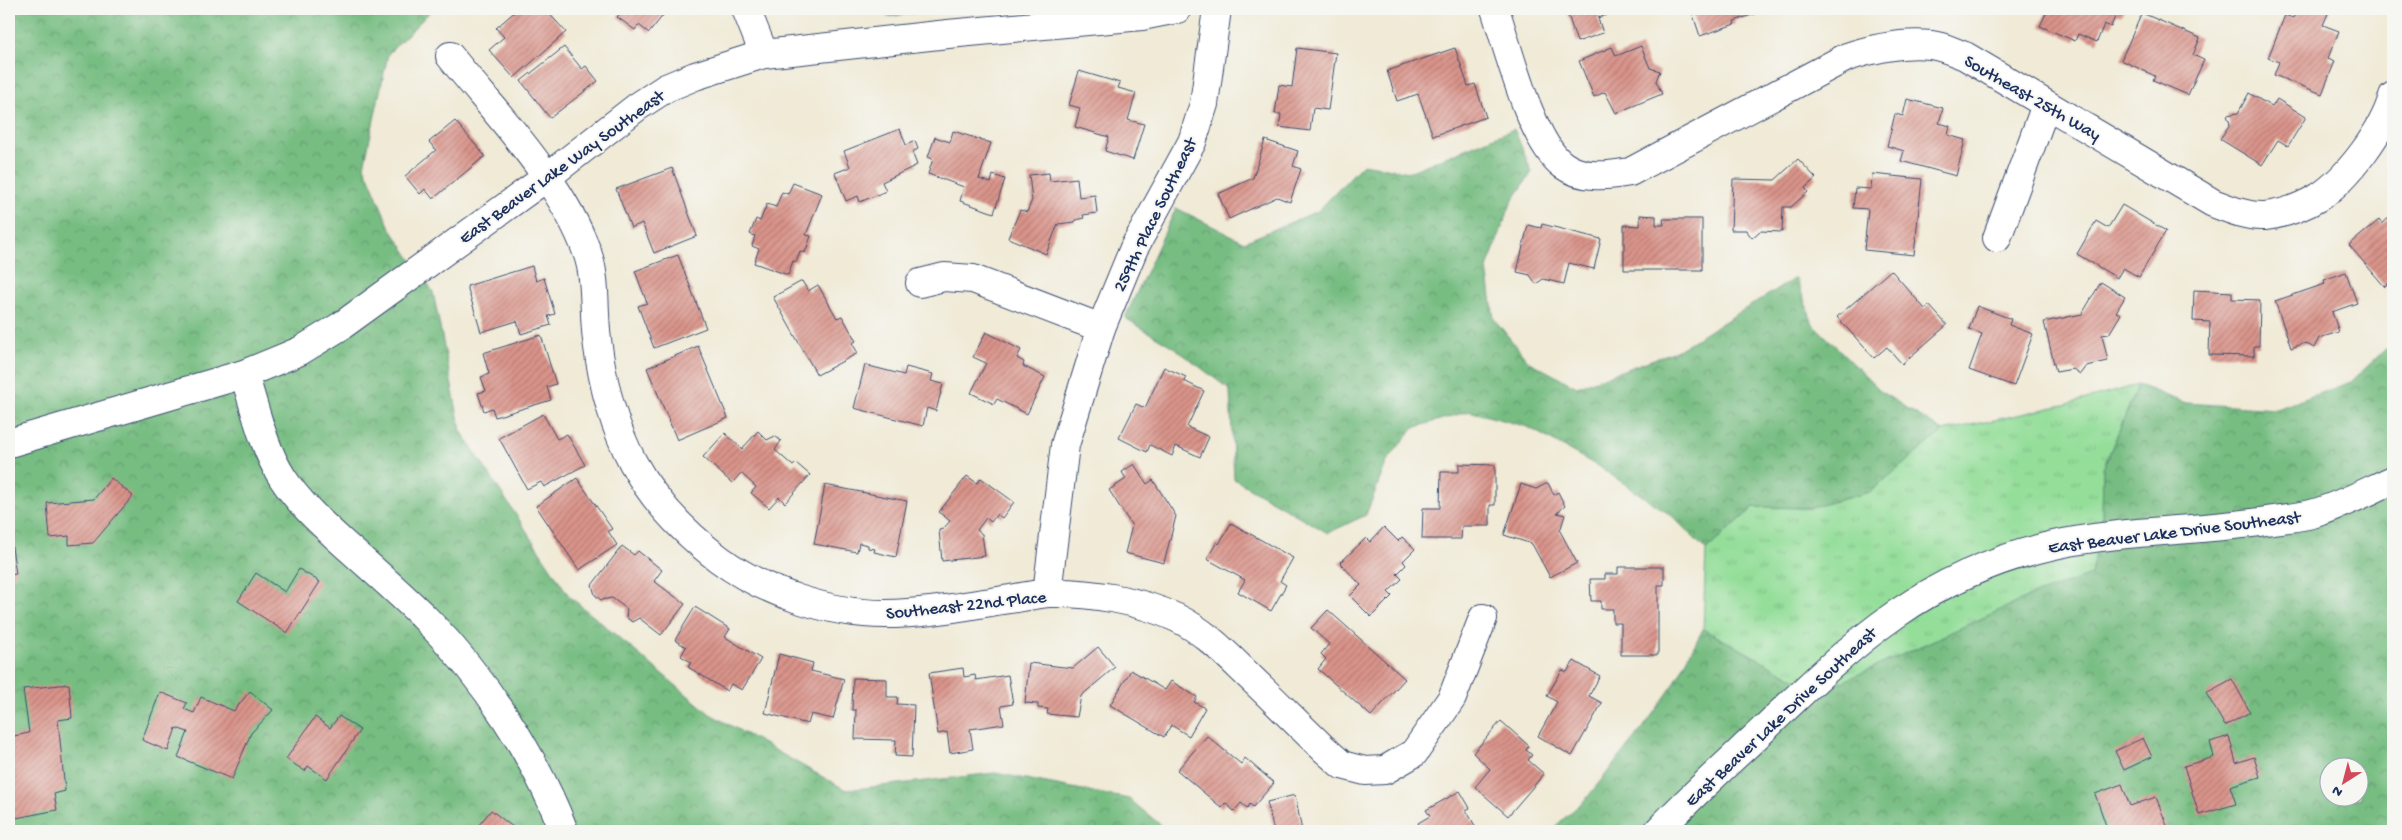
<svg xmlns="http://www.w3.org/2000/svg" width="2402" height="840" font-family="'Gochi Hand',sans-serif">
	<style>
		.grass { fill: url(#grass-tufts); stroke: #58867c }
		.forest { fill: url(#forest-crowns); stroke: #497670; fill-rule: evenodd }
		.building { fill: url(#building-hatch) }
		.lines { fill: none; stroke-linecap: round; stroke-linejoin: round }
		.minor-casing { stroke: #3b4b70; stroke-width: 30 }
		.minor { stroke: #fff; stroke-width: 28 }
		.labels { text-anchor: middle; stroke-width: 4; stroke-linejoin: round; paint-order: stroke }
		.street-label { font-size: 18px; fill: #1b2f5e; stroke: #f6f6f2 }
	</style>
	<defs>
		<pattern id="grass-tufts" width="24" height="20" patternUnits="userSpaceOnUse" patternTransform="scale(1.25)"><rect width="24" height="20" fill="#94de9a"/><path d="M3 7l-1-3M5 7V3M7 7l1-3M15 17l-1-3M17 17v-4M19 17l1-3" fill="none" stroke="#7fbf87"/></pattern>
		<pattern id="forest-crowns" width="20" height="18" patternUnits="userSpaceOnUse" patternTransform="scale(1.25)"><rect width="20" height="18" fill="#77bd82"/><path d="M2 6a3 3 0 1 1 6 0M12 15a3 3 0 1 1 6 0" fill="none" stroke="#619a6e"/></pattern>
		<pattern id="building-hatch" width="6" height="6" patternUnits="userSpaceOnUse" patternTransform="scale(1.25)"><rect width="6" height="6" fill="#da948a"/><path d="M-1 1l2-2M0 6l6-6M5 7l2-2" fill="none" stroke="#b07974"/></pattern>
	</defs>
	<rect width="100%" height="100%" fill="#f6f6f2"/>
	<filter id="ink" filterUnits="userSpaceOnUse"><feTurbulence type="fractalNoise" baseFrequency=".02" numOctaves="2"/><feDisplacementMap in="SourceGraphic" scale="10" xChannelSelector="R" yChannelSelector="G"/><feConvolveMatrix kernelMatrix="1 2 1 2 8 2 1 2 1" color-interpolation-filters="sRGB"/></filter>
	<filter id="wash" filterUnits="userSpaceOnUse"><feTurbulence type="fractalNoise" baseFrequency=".0096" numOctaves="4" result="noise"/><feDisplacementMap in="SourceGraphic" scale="20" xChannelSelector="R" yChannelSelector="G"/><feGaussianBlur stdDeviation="1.12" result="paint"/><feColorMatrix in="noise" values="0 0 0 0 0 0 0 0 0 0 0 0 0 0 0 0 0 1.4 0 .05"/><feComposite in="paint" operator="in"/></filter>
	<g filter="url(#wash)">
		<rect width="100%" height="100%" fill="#f0ead6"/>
		<path class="grass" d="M2138 385 2103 469 2102 523 2091 575 2031 596 1820 692 1703 629 1706 550 1754 507 1810 508 1869 492 1943 431 2064 405Z"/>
		<g class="forest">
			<path d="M9 9H433L388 54 364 166 390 228 433 292 461 431 569 596 710 714 846 790 995 773 1129 799 1168 831H9Z"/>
			<path d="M892 9H942L887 17Z"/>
			<path d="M1514 129 1532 172 1511 203 1487 268 1494 319 1529 362 1577 387 1676 351 1796 278 1813 324 1883 393 1943 431 1870 492 1810 508 1754 507 1706 550 1672 516 1601 468 1528 427 1469 411 1413 428 1387 461 1366 515 1328 533 1234 479 1230 390 1175 348 1125 318 1176 208 1244 242 1318 211 1363 164 1409 172Z"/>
			<path d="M2393 342V831H1550L1586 799 1643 728 1674 684 1703 629 1820 692 2031 596 2091 575 2102 523 2103 469 2138 385 2186 403 2276 409 2351 382ZM2330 768H2360V798H2330Z"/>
		</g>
		<g id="blocks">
			<g class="building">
				<path d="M518 9H545L566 32 514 78 489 50 504 37 496 28Z"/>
				<path d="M624 9H668L649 33 639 25 635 30 617 17Z"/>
				<path d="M1566 9H1624L1598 18 1603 33 1577 42Z"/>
				<path d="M1691 9H1770L1734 21 1735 24 1700 36Z"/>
				<path d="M2048 9H2124L2121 16 2116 14 2111 27 2104 24 2097 42 2078 34 2075 41 2040 26Z"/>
				<path d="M2297 9H2330L2323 25 2339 31 2328 58 2335 61 2322 94 2274 75 2279 62 2268 58 2285 15 2293 18Z"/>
				<path d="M2142 13 2200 38 2193 55 2204 60 2188 95 2153 80 2155 76 2121 60Z"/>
				<path d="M1641 46 1650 68 1660 71 1656 81 1662 94 1616 113 1605 92 1594 97 1579 61 1612 47 1616 56Z"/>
				<path d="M564 47 582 69 586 66 598 81 550 118 521 81Z"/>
				<path d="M1297 48 1336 53 1328 110 1313 108 1310 131 1279 127 1281 114H1275L1279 85 1292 87Z"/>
				<path d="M1455 48 1468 86 1475 84 1486 117 1433 136 1418 94 1397 101 1387 71Z"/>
				<path d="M1079 71 1120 83 1118 88 1136 93 1128 120 1144 124 1133 160 1105 151 1109 137 1075 127 1080 108 1069 105Z"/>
				<path d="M2249 93 2272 107 2277 99 2306 117 2288 146 2278 140 2262 165 2220 139 2230 124 2227 115 2238 113Z"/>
				<path d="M1907 99 1943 108 1939 123 1950 126 1948 135 1965 140 1956 176 1901 161 1904 151 1887 146 1895 114 1903 116Z"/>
				<path d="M455 121 485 156 433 199 425 189 420 194 405 176 436 150 429 142Z"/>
				<path d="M900 129 906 145 915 141 918 149 912 152 917 165 882 182 886 191 860 202 858 196 846 201 835 173 850 167 844 151Z"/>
				<path d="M953 131 991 143 979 179 991 183 993 175 1005 179 994 213 960 201 964 187 928 174 933 159 928 157 935 137 950 142Z"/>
				<path d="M1265 140 1298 151 1293 166 1301 169 1290 202 1277 197 1229 219 1218 194 1253 178Z"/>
				<path d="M1798 159 1816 178 1805 188 1808 192 1791 207H1783L1782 232 1760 231 1752 238 1746 230H1731L1733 179 1775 180Z"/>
				<path d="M672 168 697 236 654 253 642 223 631 228 616 189Z"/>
				<path d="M1049 173 1050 181 1077 178 1079 197 1095 195 1097 213 1083 215 1084 218 1075 220V222L1058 224 1046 254 1008 238 1020 210 1027 212 1032 200 1029 175Z"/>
				<path d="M1872 174 1922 179 1914 255 1864 250 1868 209 1853 208 1855 188 1871 189Z"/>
				<path d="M793 183 822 194 806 235 811 236 805 253 800 251 796 262 793 261 788 275 754 263 759 249 752 246 755 236 750 234 756 219 760 221 767 204 776 207 782 192 788 194Z"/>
				<path d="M2122 205 2166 231 2139 277 2123 268 2117 278 2077 254 2096 221 2108 228Z"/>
				<path d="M2393 214V280L2385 287 2349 245 2379 220 2382 224Z"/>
				<path d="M1640 215 1656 216V225H1664L1663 219H1702V270H1624V225L1640 226Z"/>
				<path d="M1542 224 1601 239 1594 269 1569 263 1564 284 1543 279 1536 284 1530 275 1517 272 1528 225 1541 228Z"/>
				<path d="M678 255 706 328 654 348 638 306 647 303 635 271Z"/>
				<path d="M532 266 536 281 544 278 555 314 548 316 551 325 521 334 517 321 481 332 467 286Z"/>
				<path d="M1891 270 1925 309 1929 305 1947 325 1902 364 1887 347 1874 358 1837 317Z"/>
				<path d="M2346 272 2357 303 2332 312 2339 332 2319 338 2314 348 2305 343 2291 348 2275 301 2325 284 2324 280Z"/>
				<path d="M802 281 808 291 818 285 837 318 842 316 856 341 852 343 858 353 817 375 773 297Z"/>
				<path d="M2101 282 2125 297 2116 312 2121 314 2109 334 2102 335 2108 361 2086 366 2080 374 2073 369 2056 372 2044 322 2082 314Z"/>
				<path d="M2194 290 2232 292V299L2260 300 2259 346H2254V356L2209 355 2210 322 2193 321Z"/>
				<path d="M1977 306 2011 319 2009 325 2033 334 2014 386 1969 370 1982 334 1969 329Z"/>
				<path d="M986 332 1021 350 1017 358 1024 362 1023 366 1045 377 1027 414 997 399 994 404 971 393 986 363 973 357Z"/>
				<path d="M541 335 556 384 547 387 551 400 495 417 492 408 484 411 478 393 486 391 481 377 489 374 483 353Z"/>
				<path d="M698 346 728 418 677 440 647 368Z"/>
				<path d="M865 365 904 375 906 367 933 374 931 381 943 384 936 411 927 408 923 426 854 408Z"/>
				<path d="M1164 367 1186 377 1184 381 1204 391 1187 427 1209 437 1200 457 1176 446 1172 456 1150 445 1147 452 1119 438 1136 404 1145 408Z"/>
				<path d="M543 414 557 439 567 434 585 465 544 487 541 482 527 489 499 438Z"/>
				<path d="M758 431 767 440 775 436 781 441 775 450 793 466 796 463 810 475 785 503 779 497 769 508 751 493 756 487 741 473 732 483 703 457 725 433 742 449Z"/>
				<path d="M1134 464 1147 484 1153 480 1176 516 1164 563 1125 553 1132 526 1109 490 1126 479 1122 472Z"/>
				<path d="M1459 464 1495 465V505H1490V526H1462L1461 539H1422L1423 508H1440L1441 472H1459Z"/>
				<path d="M967 476 977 483 981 478 1014 502 1002 518 997 514 991 522 986 518 977 530 982 534 985 556 942 561 939 530 943 529 950 521 939 512Z"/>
				<path d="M111 478 133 496 93 543 69 545V536L50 538 47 503 94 499Z"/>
				<path d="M577 478 612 529 608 531 617 545 579 570 536 506Z"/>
				<path d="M1548 483 1554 495 1558 492 1565 506 1557 513 1565 515 1560 531 1577 563 1550 577 1532 544 1504 535 1521 484 1536 489Z"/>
				<path d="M825 485 907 501 896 557 874 552 875 549 868 548V545L859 543 857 552 814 544Z"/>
				<path d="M1231 523 1293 558 1280 581 1286 585 1271 611 1238 592 1245 580 1207 559 1217 542 1219 544Z"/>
				<path d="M1384 527 1398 541 1402 537 1415 549 1403 561 1406 565 1397 574 1402 579 1388 592 1392 596 1371 617 1350 596 1361 585 1340 563 1366 538 1370 542Z"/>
				<path d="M10 534 16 574 9 575V535Z"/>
				<path d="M622 546 634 555 638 551 662 570 654 581 685 604 661 635 639 618 632 622 626 617 627 609 612 598 601 600 595 595 592 585Z"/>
				<path d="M1618 567H1664V585H1658V655H1621V623H1613V609H1601V601H1591L1590 579H1605V574H1618Z"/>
				<path d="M299 569 320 582 287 633 238 601 256 573 285 592Z"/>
				<path d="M695 607 730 629 725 637 761 659 742 690 731 684 727 691 688 667 691 662 681 656 686 647 675 640Z"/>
				<path d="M1328 610 1405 679 1371 716 1318 669 1326 659 1321 654 1329 644 1311 628Z"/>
				<path d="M1098 647 1115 667 1081 696 1077 717 1047 714 1048 709 1038 708V704L1025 703 1029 663 1073 668Z"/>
				<path d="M779 654 813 663 811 671 844 679 833 719 811 714 808 724 765 713Z"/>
				<path d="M1574 661 1600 676 1589 696 1602 703 1572 756 1538 736 1557 702 1547 696 1562 670 1567 672Z"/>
				<path d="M963 668 964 677 975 675 976 680 1008 675 1013 704 1001 706 1004 724 970 729 973 749 950 753 947 732 938 734 929 673Z"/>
				<path d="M1131 670 1165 690 1171 681 1197 697 1194 702 1205 708 1189 736 1171 725 1164 737 1110 705Z"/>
				<path d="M853 678 887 679V697H898L897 704 914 705 912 757 895 756 896 740 855 739 856 710H852Z"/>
				<path d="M2232 679 2250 712 2225 726 2206 693Z"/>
				<path d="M69 684 72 718 58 720 65 791 54 794 57 810 11 819 9 810V737L29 733 23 689Z"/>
				<path d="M250 691 273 710 251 733 232 779 178 757 188 732 176 728 168 751 142 740 160 692 187 703 184 709 194 713 201 697 234 711Z"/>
				<path d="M339 716 360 730 327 779 308 766 305 771 286 759 315 717 330 728Z"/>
				<path d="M1501 721 1529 746 1526 750 1532 755 1528 760 1544 774 1508 816 1475 787 1490 769 1473 753Z"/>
				<path d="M1207 736 1241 764 1245 758 1274 783 1253 807 1250 804 1247 808 1241 803 1234 811 1225 803 1222 808 1177 770Z"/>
				<path d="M2229 736 2236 763 2254 757 2260 777 2230 786 2236 804 2199 815 2184 766 2214 757 2210 742Z"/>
				<path d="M2143 738 2152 757 2124 770 2115 751Z"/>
				<path d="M2122 784 2130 806 2156 797 2169 831H2108L2095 794Z"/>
				<path d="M1460 791 1470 808 1466 810 1478 831H1412L1420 827 1418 823 1430 816 1426 810Z"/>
				<path d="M1295 795 1302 831H1274L1267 802Z"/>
				<path d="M491 810 514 828 511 831H474Z"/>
				<path d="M2007 826 2010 831H1998Z"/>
			</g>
		</g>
	</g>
	<g filter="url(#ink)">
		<use href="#blocks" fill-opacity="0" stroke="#3b4b70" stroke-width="1"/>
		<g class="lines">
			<defs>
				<g id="minor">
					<path d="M746 9 764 54"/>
					<path d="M1495 9C1508 48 1531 142 1563 165 1582 179 1608 176 1630 172L1847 57C1874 48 1902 42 1931 45 1942 46 1954 52 1965 56L2213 203C2229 209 2247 217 2265 216 2284 214 2302 207 2319 197 2348 178 2384 130 2393 96"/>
					<path d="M450 56C497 115 561 180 587 252 597 279 593 311 597 340 609 435 641 500 719 559 763 592 830 614 885 614 927 614 969 605 1010 599 1023 597 1036 594 1048 593 1091 592 1138 600 1177 618 1206 632 1228 656 1251 678 1275 701 1299 725 1323 748L1342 765 1365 771 1385 770 1414 753 1452 698 1483 618"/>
					<path d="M1997 238 2046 105"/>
					<path d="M920 283 944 277 973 279 1101 328"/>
					<path d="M244 374C255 408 263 447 282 477 298 502 321 523 343 543 371 568 400 593 427 620 485 679 534 754 564 831"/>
					<path d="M9 443 244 374 300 351 341 326 547 177 637 107 666 88 695 76 764 54 948 34 1142 16 1177 9"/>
					<path d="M1047 593 1065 445 1101 328 1134 248 1192 142 1204 104 1217 9"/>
					<path d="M1658 831C1692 795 1729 762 1765 728 1856 640 1926 574 2054 545 2126 529 2201 532 2273 520 2287 518 2302 517 2315 513 2342 505 2368 491 2393 480"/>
				</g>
			</defs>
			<use href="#minor" class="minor-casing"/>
			<use href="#minor" class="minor"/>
		</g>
	</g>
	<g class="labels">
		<g class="street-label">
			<text transform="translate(2033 97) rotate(30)" y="6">Southeast 25th Way</text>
			<text transform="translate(561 166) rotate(-36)" y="6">East Beaver Lake Way Southeast</text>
			<text transform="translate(1154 214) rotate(-64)" y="6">259th Place Southeast</text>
			<text transform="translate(2174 531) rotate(-7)" y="6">East Beaver Lake Drive Southeast</text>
			<text transform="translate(966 604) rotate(-6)" y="6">Southeast 22nd Place</text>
			<text transform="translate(1780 716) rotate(-43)" y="6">East Beaver Lake Drive Southeast</text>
		</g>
	</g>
	<rect width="2402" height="840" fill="none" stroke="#f6f6f2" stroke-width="30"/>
	<g transform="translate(2344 782) rotate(216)"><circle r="24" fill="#f6f6f2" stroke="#9ea6b7"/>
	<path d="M0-4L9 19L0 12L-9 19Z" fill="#d1495b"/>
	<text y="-8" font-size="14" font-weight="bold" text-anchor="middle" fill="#1b2f5e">N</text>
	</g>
</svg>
